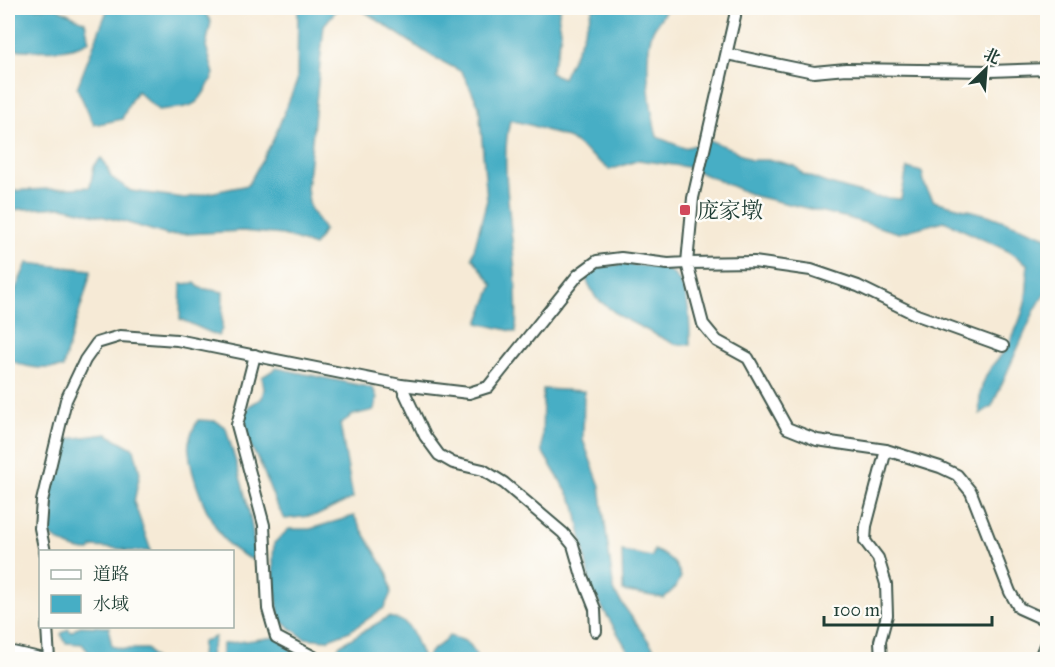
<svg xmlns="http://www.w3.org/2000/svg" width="1055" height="667" font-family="'IM FELL Great Primer','Noto Serif SC',serif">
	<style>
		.water { fill: #46aec5; stroke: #32767c; stroke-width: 1.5 }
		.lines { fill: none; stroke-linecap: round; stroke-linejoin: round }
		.street-casing { stroke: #3f574c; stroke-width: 14 }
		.street { stroke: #fff; stroke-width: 10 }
		.poi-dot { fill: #d1495b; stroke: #fdfcf7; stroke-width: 2 }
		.labels { text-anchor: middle; stroke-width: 5; stroke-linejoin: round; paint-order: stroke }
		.poi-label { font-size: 22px; fill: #1f3d34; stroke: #fdfcf7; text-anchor: start }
	</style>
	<rect width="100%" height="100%" fill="#fdfcf7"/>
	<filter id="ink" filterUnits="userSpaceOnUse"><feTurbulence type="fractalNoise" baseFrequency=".0167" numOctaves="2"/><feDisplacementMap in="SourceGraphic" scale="12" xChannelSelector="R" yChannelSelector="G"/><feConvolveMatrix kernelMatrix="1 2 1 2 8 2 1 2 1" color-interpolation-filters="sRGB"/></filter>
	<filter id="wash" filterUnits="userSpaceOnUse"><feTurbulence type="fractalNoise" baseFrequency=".008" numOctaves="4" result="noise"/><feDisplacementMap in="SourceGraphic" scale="24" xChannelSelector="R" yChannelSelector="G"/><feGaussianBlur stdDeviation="1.35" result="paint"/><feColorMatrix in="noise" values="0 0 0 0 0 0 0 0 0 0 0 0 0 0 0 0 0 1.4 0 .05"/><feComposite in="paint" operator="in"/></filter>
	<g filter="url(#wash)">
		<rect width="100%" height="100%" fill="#f6ead6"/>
		<g class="water">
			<path d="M8 8H57L85 22 89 41C67 55 33 50 8 49Z"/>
			<path d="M108 8H135L137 10 148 12 152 8H202L211 22 206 46 214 74C197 110 195 106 158 110L137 91 131 100 122 119 94 125 77 88Z"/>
			<path d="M298 8H338L324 25 307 189 310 208 324 230 314 246 283 235 242 231 167 235 125 222 63 207 8 210V191L90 187 94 166 101 158 105 163 111 177 131 191 185 198 248 185 273 140 297 81Z"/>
			<path d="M359 8H561C556 17 560 21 561 31 561 45 554 60 550 73L563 78 581 40 593 8H667C663 17 653 26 651 36 644 65 650 108 657 137L684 148 711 141 732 149 750 160H772L795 166 803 174 826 183 875 197 901 199 907 168 922 172 925 186 934 201 988 215 1047 237V289L1034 312 992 406 980 414C978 397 981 381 992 366 997 359 1005 352 1009 344 1024 314 1029 298 1027 264L1008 251 944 221 899 233 848 218 755 196 687 167 639 160 610 170 570 139 534 126 510 120C502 153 507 187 510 221 514 258 518 294 516 332L478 323 493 285 472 257 487 200 479 106 462 72 430 55Z"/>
			<path d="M27 263 91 270C84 303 70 334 63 368 44 369 23 369 8 358V293H14Z"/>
			<path d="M625 264C635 266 659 265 667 270 691 283 690 321 690 345L674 344 621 317 596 298 586 279C596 265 609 265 625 264Z"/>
			<path d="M195 283 200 288 223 292 222 329 218 336 180 319 181 284Z"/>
			<path d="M276 368 373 388 377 398 374 410 353 415 340 424 353 498 318 515 285 519 276 504 261 465 249 443 244 416 249 406 262 398 264 389 262 377Z"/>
			<path d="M543 389 584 391 583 440 600 486 614 592 657 653 658 659H633L591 589 575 505 542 451Z"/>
			<path d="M198 420 216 421 226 428C235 462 259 529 253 560 242 555 230 548 223 538 207 516 191 478 189 451 187 440 193 430 198 420Z"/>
			<path d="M107 434 134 449 140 473 134 502 151 551H125L124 549 93 547 90 551C73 551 62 544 49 534L50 521 47 519 50 487 68 439Z"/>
			<path d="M354 516 388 574 391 593 384 608 350 631 326 640 304 638 279 619C276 593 271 570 274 543L289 529H310Z"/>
			<path d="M654 550C669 557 676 561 681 577L676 587 664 598 623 591 622 551 652 557Z"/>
			<path d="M388 617C413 620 412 635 422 655V659H331L340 645Z"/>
			<path d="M80 626 110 627 109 632 112 646 123 649H147L155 659H94L82 644 66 643 61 634 68 629 71 632Z"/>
			<path d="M449 636C466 640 471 642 478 659H426C432 645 441 648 449 636Z"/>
			<path d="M215 637C214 646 209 651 210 659H201L202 642Z"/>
			<path d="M276 637 294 652 289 659 221 660 223 644Z"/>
		</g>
	</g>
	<g filter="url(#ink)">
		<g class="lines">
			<defs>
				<g id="street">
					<path d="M727 54 814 72 846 69 990 71 1048 69"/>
					<path d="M1003 346 917 315 858 286 811 270 754 262 687 263 703 324 717 341 748 358 787 428 817 440 886 450 940 467 957 475 971 492 1010 592 1019 608 1048 621"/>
					<path d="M255 355 237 425 264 525 268 609 276 637 314 657V660"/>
					<path d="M401 385 425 436 439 455 453 463 483 470 504 483 563 533 573 545 582 576 595 609 596 631"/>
					<path d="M45 552 40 528 42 501 66 400 85 360 97 343 120 336 177 340 401 385 469 393 488 387 578 275 597 261 621 258 668 264 687 263 693 198 735 16V8"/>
					<path d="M47 626 49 660"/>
					<path d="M8 651 49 660"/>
					<path d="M881 660 880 641 887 615 886 584 878 558 865 541 866 526 886 450"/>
					<path d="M1039 660 1048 638"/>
				</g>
			</defs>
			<use href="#street" class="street-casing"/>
			<use href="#street" class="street"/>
		</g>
	</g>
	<rect class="poi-dot" x="679" y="204" width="12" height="12" rx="3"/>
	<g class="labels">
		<g class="poi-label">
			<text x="697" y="218">庞家墩</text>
		</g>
	</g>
	<rect width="1055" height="667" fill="none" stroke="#fdfcf7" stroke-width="30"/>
	<rect x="39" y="550" width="195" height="78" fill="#fdfcf7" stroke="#a4b0a9" stroke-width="1.5"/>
	<rect x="51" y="570" width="30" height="9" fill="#ffffff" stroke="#a4b0a9" stroke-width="1.5"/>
	<text x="93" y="580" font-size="18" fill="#1f3d34">道路</text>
	<rect x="51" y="595" width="30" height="18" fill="#46aec5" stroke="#a4b0a9" stroke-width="1.5"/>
	<text x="93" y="610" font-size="18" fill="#1f3d34">水域</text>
	<g transform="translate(986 69) rotate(25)" stroke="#fdfcf7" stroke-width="4.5" paint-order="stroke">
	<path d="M0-4.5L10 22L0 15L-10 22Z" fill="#1f3d34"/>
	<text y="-9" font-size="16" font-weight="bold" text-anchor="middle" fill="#1f3d34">北</text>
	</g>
	<path d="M824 616v9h168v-9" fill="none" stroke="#1f3d34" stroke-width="3"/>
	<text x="833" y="616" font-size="18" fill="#1f3d34" stroke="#fdfcf7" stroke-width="4.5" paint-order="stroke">100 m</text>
</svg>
